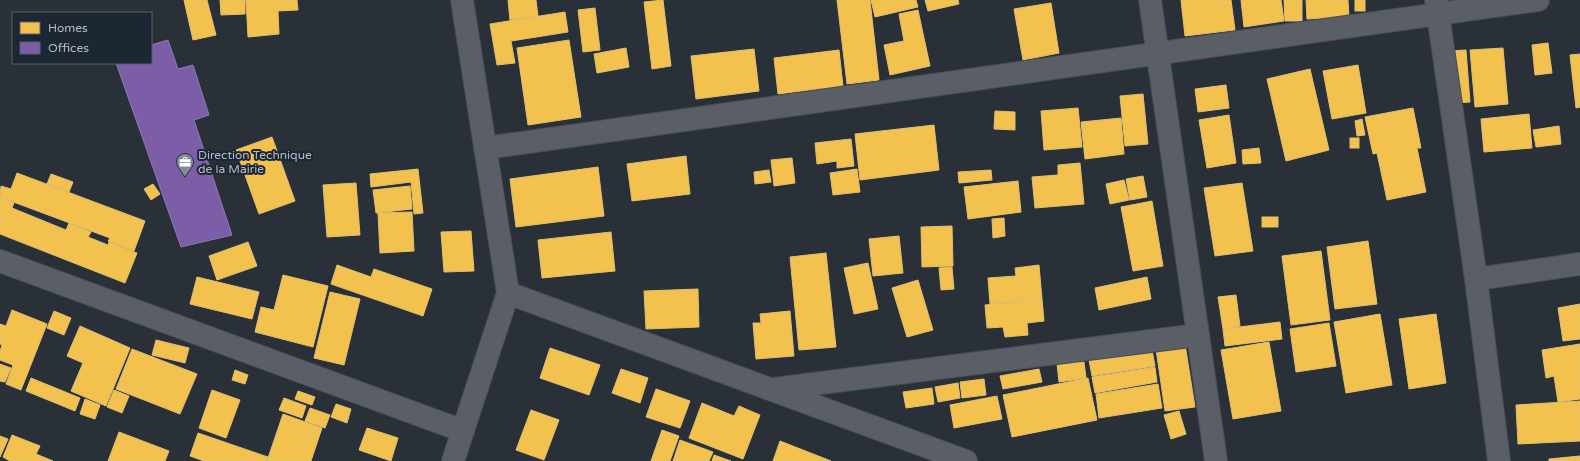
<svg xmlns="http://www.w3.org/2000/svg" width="1580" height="461" font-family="'Varela Round',sans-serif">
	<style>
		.homes { fill: #f2c14e; stroke: #dfc073 }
		.offices { fill: #7b5ea7; stroke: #8c7ab1 }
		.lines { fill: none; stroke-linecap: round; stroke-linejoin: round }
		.minor-casing { stroke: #484c53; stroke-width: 24 }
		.minor { stroke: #5a5e66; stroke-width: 22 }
		.labels { text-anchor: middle; stroke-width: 4; stroke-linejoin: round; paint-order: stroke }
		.poi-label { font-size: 12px; fill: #b4bcc9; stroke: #1d2633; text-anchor: start }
	</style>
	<rect width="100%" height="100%" fill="#2a3038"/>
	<g class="homes">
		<path d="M184 0H207L216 35 193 40Z"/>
		<path d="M220 0H245V14L221 15Z"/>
		<path d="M246 0H297L298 10 278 11 279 34 248 37Z"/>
		<path d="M508 0H536L538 16 510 20Z"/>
		<path d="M663 0 671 66 652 69 644 2Z"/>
		<path d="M837 0H870L879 80 847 84Z"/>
		<path d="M871 0H916L918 7 875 17Z"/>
		<path d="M925 0H958L959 4 928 11Z"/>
		<path d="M1181 0H1231L1235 30 1185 36Z"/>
		<path d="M1241 0H1281L1284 21 1244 27Z"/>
		<path d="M1284 0H1302V21H1285Z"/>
		<path d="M1306 0H1348L1349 17 1307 19Z"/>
		<rect x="1355" y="0" width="10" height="11"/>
		<path d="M1051 3 1059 53 1023 60 1014 9Z"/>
		<path d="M595 8 600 50 583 52 578 10Z"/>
		<path d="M918 10 930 66 890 75 884 45 904 41 899 14Z"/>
		<path d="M565 12 568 32 511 41 515 63 497 65 490 24Z"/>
		<path d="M569 40 581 117 528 125 517 48Z"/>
		<path d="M1548 43 1552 73 1535 75 1532 45Z"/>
		<path d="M626 48 629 67 597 73 594 54Z"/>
		<path d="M1503 48 1508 104 1475 107 1470 50Z"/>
		<path d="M754 49 759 91 696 99 691 56Z"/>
		<path d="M839 50 843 86 778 94 774 58Z"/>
		<path d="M1466 50 1470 102 1455 103 1450 51Z"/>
		<path d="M1580 54V107L1576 108 1570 55Z"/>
		<path d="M1358 65 1366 113 1332 119 1323 71Z"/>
		<path d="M1310 69 1329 150 1286 161 1267 79Z"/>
		<path d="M1226 85 1229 108 1198 112 1195 89Z"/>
		<path d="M1143 94 1148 144 1125 146 1120 96Z"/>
		<path d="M1078 108 1082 147 1044 150 1041 111Z"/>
		<path d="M1413 108 1421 148H1417L1426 192 1387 200 1377 153 1373 154 1365 117Z"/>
		<path d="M995 111 1015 112V130L994 129Z"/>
		<path d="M1529 114 1532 148 1484 152 1481 119Z"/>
		<path d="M1229 115 1236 163 1207 168 1199 120Z"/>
		<path d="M1121 118 1124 154 1085 159 1081 122Z"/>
		<path d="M1362 119 1365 135 1357 136 1355 121Z"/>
		<path d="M934 125 939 170 860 180 855 134Z"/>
		<path d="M1559 126 1561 144 1536 147 1533 130Z"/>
		<path d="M272 137 295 201 259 214 236 150Z"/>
		<rect x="1350" y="138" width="9" height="10"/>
		<path d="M851 139 854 166 837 168V161L817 164 815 143Z"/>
		<path d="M1259 148 1261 163 1243 164 1242 150Z"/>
		<path d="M686 156 690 194 632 201 627 164Z"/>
		<path d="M792 158 795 183 774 186 771 160Z"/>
		<path d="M1080 163 1084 204 1035 208 1032 177 1058 175V165Z"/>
		<path d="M598 167 604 216 516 227 510 179Z"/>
		<path d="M418 169 423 213 414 214 411 182 371 187 370 174Z"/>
		<path d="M857 169 860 192 833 195 830 173Z"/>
		<path d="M769 170 771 182 755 184 754 172Z"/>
		<path d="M991 170 992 180 959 183 958 172Z"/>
		<path d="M17 173 145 221 134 251 108 241 110 238 0 197 1 186 11 189Z"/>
		<path d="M51 174 73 182 69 192 47 184Z"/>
		<path d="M1143 176 1147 197 1130 200 1126 179Z"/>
		<path d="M1124 180 1129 200 1110 204 1106 184Z"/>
		<path d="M1018 181 1021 212 968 219 964 187Z"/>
		<path d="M356 183 360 235 327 237 323 185Z"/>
		<path d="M1242 183 1253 251 1215 256 1204 188Z"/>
		<path d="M153 184 160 194 151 200 144 189Z"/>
		<path d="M410 186 412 209 376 213 373 190Z"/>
		<path d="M0 197 14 203 12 208 66 230 69 223 91 232 88 237 108 245 109 242 137 253 125 283 0 234Z"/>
		<path d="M1152 201 1163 266 1133 271 1121 207Z"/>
		<path d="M412 212 414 251 380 253 378 213Z"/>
		<rect x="1262" y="217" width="16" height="10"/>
		<path d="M1004 218 1005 236 993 238 992 219Z"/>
		<path d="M952 226 953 266 922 267 921 227Z"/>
		<path d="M471 231 474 271 444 272 441 232Z"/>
		<path d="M611 232 615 271 542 278 538 240Z"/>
		<path d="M899 236 903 273 873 276 869 239Z"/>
		<path d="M1368 241 1377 304 1335 309 1327 247Z"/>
		<path d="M248 242 257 266 217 280 209 256Z"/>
		<path d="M1321 251 1330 320 1291 325 1282 256Z"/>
		<path d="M826 253 836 347 799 350 790 257Z"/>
		<path d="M868 263 878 309 854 314 844 268Z"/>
		<path d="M337 265 371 277 374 269 432 289 423 316 331 284Z"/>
		<path d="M1039 265 1042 299 990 304 988 278 1016 276 1015 268Z"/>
		<path d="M952 267 954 289 941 290 939 268Z"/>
		<path d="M283 275 328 286 313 347 255 332 261 307 274 310Z"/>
		<path d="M197 277 259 292 252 319 190 304Z"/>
		<path d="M1147 277 1151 299 1099 310 1095 288Z"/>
		<path d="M918 280 933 330 907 337 892 288Z"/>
		<path d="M698 289 699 327 646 329 644 291Z"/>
		<path d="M330 292 360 299 344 365 314 358Z"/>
		<path d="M1236 295 1240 326 1223 329 1218 297Z"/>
		<path d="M1042 299 1044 321 1027 323 1028 335 1005 337 1003 327 987 328 985 305Z"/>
		<path d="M1580 304V339L1563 341 1558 308Z"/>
		<path d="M12 310 47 324 21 390 6 384 13 365 0 360V351L2 345 0 344V324L6 326Z"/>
		<path d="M54 311 71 318 64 335 47 328Z"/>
		<path d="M790 311 794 356 756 359 753 323H761L760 314Z"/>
		<path d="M1380 314 1392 385 1346 393 1334 322Z"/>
		<path d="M1436 314 1446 383 1409 389 1399 319Z"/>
		<path d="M1280 322 1282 339 1225 346 1223 329Z"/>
		<path d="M1329 323 1336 366 1296 372 1290 329Z"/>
		<path d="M80 326 130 348 106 406 71 391 83 363 67 356Z"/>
		<path d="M156 340 189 348 185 363 152 355Z"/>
		<path d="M1269 342 1281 411 1233 419 1221 350Z"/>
		<path d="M1185 344 1195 407 1165 411 1156 349Z"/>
		<path d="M1580 344V399L1558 402 1554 376 1546 378 1542 350Z"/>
		<path d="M550 348 600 365 589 395 540 378Z"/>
		<path d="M132 349 197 374 180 414 116 389Z"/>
		<path d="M1152 350 1155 366 1092 376 1089 360Z"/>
		<path d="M1084 362 1086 378 1059 382 1057 364Z"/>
		<path d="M0 364 11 368 5 382 0 381Z"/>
		<path d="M1155 367 1157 382 1095 393 1092 377Z"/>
		<path d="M621 369 648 378 640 403 612 393Z"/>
		<path d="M1039 369 1042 382 1003 389 1000 376Z"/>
		<path d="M235 370 248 375 245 384 232 380Z"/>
		<path d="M31 378 80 398 75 411 26 391Z"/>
		<path d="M1088 378 1097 420 1012 437 1003 395Z"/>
		<path d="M984 379 986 395 962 398 960 382Z"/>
		<path d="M958 383 960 398 938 402 935 387Z"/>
		<path d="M1158 384 1162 408 1099 418 1096 394Z"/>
		<path d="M932 388 934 404 906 408 903 392Z"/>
		<path d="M656 389 690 401 680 428 646 417Z"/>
		<path d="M114 390 129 396 122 413 107 407Z"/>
		<path d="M212 390 240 400 226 438 199 428Z"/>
		<path d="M298 391 315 397 312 405 295 399Z"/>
		<path d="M997 396 1002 419 954 428 950 405Z"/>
		<path d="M284 398 306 406 302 418 279 410Z"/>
		<path d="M85 399 100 405 95 419 80 414Z"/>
		<path d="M1580 401V441L1518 444 1516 405Z"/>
		<path d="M702 403 734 416 739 406 760 415 743 459 689 438Z"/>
		<path d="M336 404 351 409 347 423 331 417Z"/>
		<path d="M310 408 330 415 325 428 305 421Z"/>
		<path d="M531 410 559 420 544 460 516 450Z"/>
		<path d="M1179 411 1186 434 1171 439 1164 415Z"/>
		<path d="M283 414 322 428 311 461H267Z"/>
		<path d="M367 428 398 438 391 461 359 450Z"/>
		<path d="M662 430 679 436 670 461H651Z"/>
		<path d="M119 432 169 451 165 461H108Z"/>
		<path d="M198 433 268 457 266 461H204L190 456Z"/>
		<path d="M12 435 40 446 36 454 53 461H10L3 457Z"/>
		<path d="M0 436 8 439 0 457Z"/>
		<path d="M680 440 713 452 709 461H673Z"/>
		<path d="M780 441 831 461H773Z"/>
		<path d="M714 455 731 461H712Z"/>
		<path d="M1580 456V461H1549V459Z"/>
	</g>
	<path class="offices" d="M168 40 178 69 193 65 209 115 194 120 232 235 181 247 116 63H151V45Z"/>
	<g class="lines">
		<defs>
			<g id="minor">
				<path d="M1150 0 1216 461"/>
				<path d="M1436 0 1476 279 1499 461"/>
				<path d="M485 148 1538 0"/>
				<path d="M0 261 463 431"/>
				<path d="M1476 279 1580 264"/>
				<path d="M508 293 966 461"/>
				<path d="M774 389 1198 335"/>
				<path d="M453 461 508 293 462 0"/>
			</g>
		</defs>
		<use href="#minor" class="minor-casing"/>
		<use href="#minor" class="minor"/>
	</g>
	<defs>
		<symbol id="office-pin" viewBox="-11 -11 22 30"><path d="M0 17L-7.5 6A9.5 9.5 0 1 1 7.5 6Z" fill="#848b96" stroke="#1d2633"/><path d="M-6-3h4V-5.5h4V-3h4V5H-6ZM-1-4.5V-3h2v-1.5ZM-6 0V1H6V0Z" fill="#fff"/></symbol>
	</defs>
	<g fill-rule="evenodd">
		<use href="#office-pin" x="175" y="152" width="20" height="27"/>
	</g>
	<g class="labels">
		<g class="poi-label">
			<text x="198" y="159">Direction Technique<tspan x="198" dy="14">de la Mairie</tspan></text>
		</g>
	</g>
	<rect x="12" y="12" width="140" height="52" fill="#1d2633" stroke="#59626f"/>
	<rect x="20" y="22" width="20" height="12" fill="#f2c14e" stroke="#59626f"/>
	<text x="48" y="32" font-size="12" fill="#b4bcc9">Homes</text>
	<rect x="20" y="42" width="20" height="12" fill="#7b5ea7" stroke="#59626f"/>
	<text x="48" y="52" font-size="12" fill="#b4bcc9">Offices</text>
</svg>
